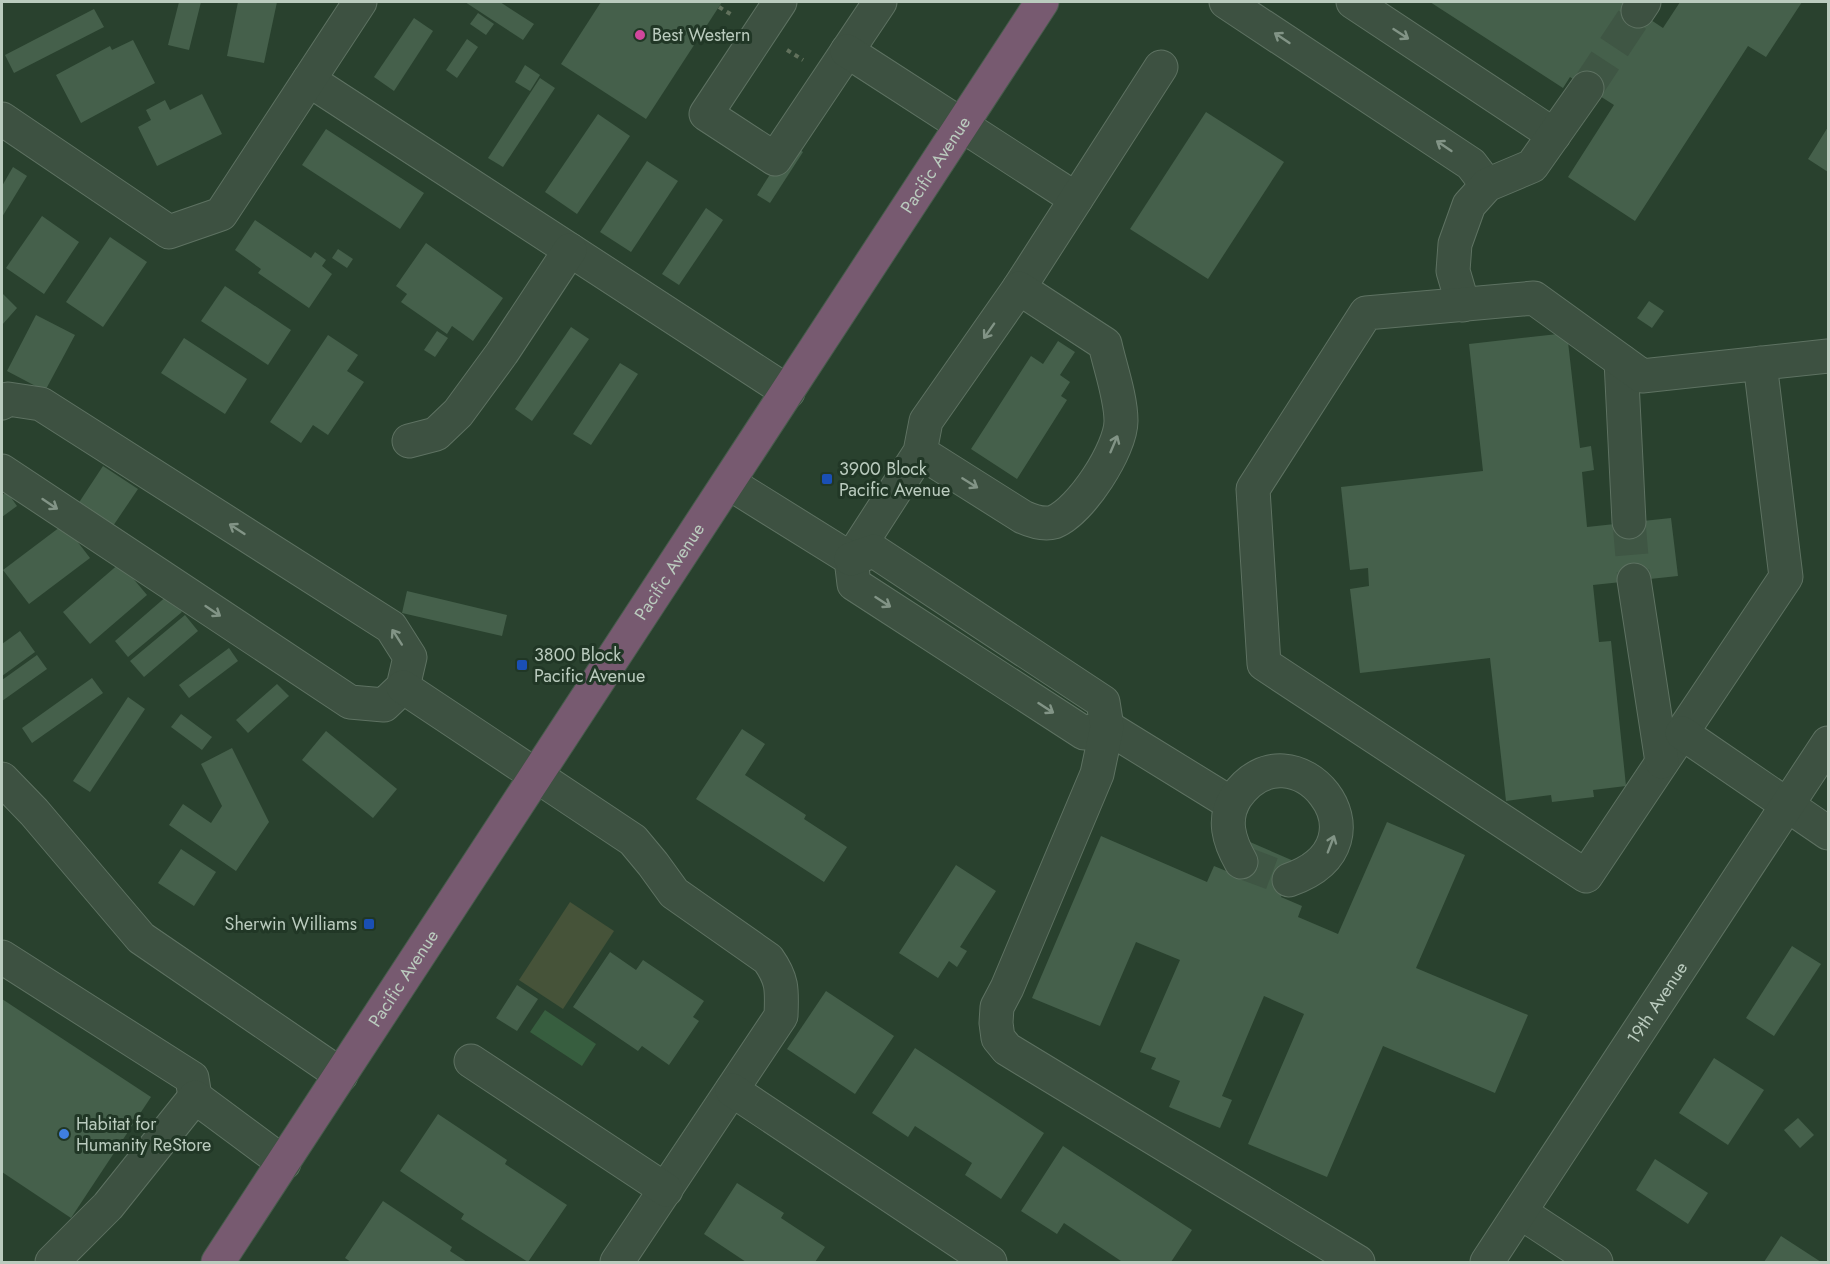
<svg xmlns="http://www.w3.org/2000/svg" width="1830" height="1264" font-family="Jost,sans-serif">
	<style>
		.green { fill: #465339 }
		.water { fill: #375e3f }
		.building { fill: #45604b }
		.lines { fill: none; stroke-linecap: round; stroke-linejoin: round }
		.minor-tunnel { stroke: #3f5644; stroke-width: 33; stroke-dasharray: 33 16; stroke-linecap: butt }
		.minor-casing { stroke: #5e7262; stroke-width: 35 }
		.highway-casing { stroke: #475c4c; stroke-width: 35 }
		.path { stroke: #61715c; stroke-width: 4; stroke-dasharray: 4.5 4.5; stroke-linecap: butt }
		.minor { stroke: #3d5141; stroke-width: 33 }
		.highway { stroke: #775a70; stroke-width: 33 }
		.oneway { stroke: #829486 }
		.hotel-dot { fill: #d1479c; stroke: #213726; stroke-width: 2 }
		.transit-dot { fill: #1a4fb4; stroke: #213726; stroke-width: 2 }
		.shop-dot { fill: #3f7fe0; stroke: #213726; stroke-width: 2 }
		.labels { text-anchor: middle; stroke-width: 6; stroke-linejoin: round; paint-order: stroke }
		.poi-label { font-size: 18px; fill: #bacbbe; stroke: #213726; text-anchor: start }
		.street-label { font-size: 18px; fill: #bacbbe; stroke: #213726 }
	</style>
	<rect width="100%" height="100%" fill="#29412e"/>
	<path class="green" d="M570 902 614 931 563 1009 519 980Z"/>
	<path class="water" d="M545 1010 596 1044 582 1066 530 1032Z"/>
	<g class="building">
		<path d="M179 2H201L189 50 168 45Z"/>
		<path d="M238 2H277L264 63 227 56Z"/>
		<path d="M465 2H500L534 24 523 40Z"/>
		<path d="M601 2H722L646 119 561 64Z"/>
		<path d="M1430 2H1628L1627 4 1663 28 1680 2H1802L1766 57 1748 46 1635 221 1568 177 1614 105 1570 77 1563 88Z"/>
		<path d="M94 9 104 27 14 73 5 55Z"/>
		<path d="M478 13 494 24 486 35 470 24Z"/>
		<path d="M414 18 433 31 394 91 374 77Z"/>
		<path d="M467 39 478 47 457 78 446 70Z"/>
		<path d="M133 40 155 83 81 123 56 75 110 46 112 50Z"/>
		<path d="M525 65 540 75 530 91 515 82Z"/>
		<path d="M540 78 555 88 503 167 488 158Z"/>
		<path d="M202 94 222 134 157 166 138 127 151 120 146 110 165 100 170 110Z"/>
		<path d="M1206 112 1284 162 1208 279 1130 229Z"/>
		<path d="M598 114 630 136 577 214 545 192Z"/>
		<path d="M1828 127V172L1808 159Z"/>
		<path d="M326 129 424 193 400 229 302 165Z"/>
		<path d="M790 143 803 152 770 203 757 195Z"/>
		<path d="M647 161 678 181 631 252 600 232Z"/>
		<path d="M13 167 27 176 2 217V186Z"/>
		<path d="M706 208 723 220 679 285 662 274Z"/>
		<path d="M42 216 79 242 44 294 6 268Z"/>
		<path d="M255 220 311 258 315 252 326 260 322 266 332 274 309 308 258 273 261 269 235 250Z"/>
		<path d="M110 237 147 262 103 327 66 302Z"/>
		<path d="M426 243 503 298 473 341 452 326 447 334 401 302 407 294 396 286Z"/>
		<path d="M338 249 353 259 347 268 332 258Z"/>
		<path d="M225 286 291 330 268 365 201 321Z"/>
		<path d="M2 293 17 308 2 325Z"/>
		<path d="M1649 301 1664 311 1652 328 1637 318Z"/>
		<path d="M36 315 75 335 45 391 7 371Z"/>
		<path d="M571 327 589 339 532 421 515 409Z"/>
		<path d="M437 331 448 338 435 357 424 350Z"/>
		<path d="M1567 333 1580 448 1591 446 1594 470 1582 472 1587 527 1671 518 1678 576 1593 585 1599 642 1611 641 1626 786 1593 790 1594 797 1552 802 1551 795 1506 801 1490 658 1360 673 1350 589 1369 586 1368 568 1350 570 1341 487 1483 471 1469 344Z"/>
		<path d="M328 335 358 355 347 371 364 382 328 435 313 425 301 443 270 422Z"/>
		<path d="M184 338 247 379 225 414 161 373Z"/>
		<path d="M1058 341 1075 352 1060 375 1070 382 1061 396 1067 400 1017 479 971 449 1031 356 1043 364Z"/>
		<path d="M620 363 638 374 591 445 573 434Z"/>
		<path d="M103 466 138 489 113 526 78 504Z"/>
		<path d="M7 492 17 506 2 517V495Z"/>
		<path d="M64 524 90 558 29 604 3 570Z"/>
		<path d="M120 563 147 595 90 644 63 612Z"/>
		<path d="M407 591 507 615 502 636 402 613Z"/>
		<path d="M168 595 182 612 128 657 115 641Z"/>
		<path d="M185 615 198 631 144 677 130 661Z"/>
		<path d="M20 631 35 652 2 676V644Z"/>
		<path d="M229 648 238 661 189 698 179 685Z"/>
		<path d="M37 655 47 669 2 701V680Z"/>
		<path d="M92 678 103 693 32 743 22 728Z"/>
		<path d="M277 684 289 696 248 733 236 720Z"/>
		<path d="M128 697 145 709 90 792 73 781Z"/>
		<path d="M181 714 212 737 202 750 171 727Z"/>
		<path d="M742 729 765 744 745 775 806 815 804 819 847 847 824 882 696 799Z"/>
		<path d="M326 731 397 789 373 818 302 760Z"/>
		<path d="M232 748 269 822 236 871 169 825 183 804 211 823 222 806 201 764Z"/>
		<path d="M1387 822 1465 855 1416 968 1528 1015 1495 1093 1383 1046 1327 1177 1248 1144 1304 1014 1264 996 1222 1096 1232 1100 1220 1128 1169 1107 1180 1081 1151 1069 1156 1058 1140 1052 1180 960 1136 942 1100 1026 1032 998 1101 836 1207 882 1214 866 1236 875 1250 842 1296 862 1281 897 1302 906 1298 917 1338 934Z"/>
		<path d="M181 849 216 872 194 906 158 883Z"/>
		<path d="M956 865 996 891 960 947 967 951 957 967 949 961 938 978 899 953Z"/>
		<path d="M1792 946 1821 964 1774 1036 1746 1018Z"/>
		<path d="M610 952 636 970 643 960 704 1001 693 1017 699 1021 669 1065 642 1046 638 1051 573 1007Z"/>
		<path d="M517 985 538 999 517 1031 496 1018Z"/>
		<path d="M826 991 894 1036 855 1094 787 1049Z"/>
		<path d="M2 999 151 1097 71 1218 2 1172Z"/>
		<path d="M915 1048 1044 1133 1001 1199 965 1175 972 1163 915 1126 908 1137 872 1113Z"/>
		<path d="M1714 1058 1764 1090 1728 1145 1679 1113Z"/>
		<path d="M438 1114 507 1160 505 1164 567 1205 528 1262 461 1219 464 1214 400 1171Z"/>
		<path d="M1798 1118 1814 1135 1800 1148 1784 1130Z"/>
		<path d="M1063 1146 1192 1230 1171 1262H1119L1121 1261 1064 1223 1057 1234 1021 1211Z"/>
		<path d="M1655 1159 1708 1193 1688 1224 1636 1190Z"/>
		<path d="M737 1183 784 1213 781 1218 825 1247 815 1262H746L704 1234Z"/>
		<path d="M383 1201 452 1247 450 1251 467 1262H351L345 1258Z"/>
		<path d="M1781 1236 1821 1262H1764Z"/>
	</g>
	<g class="lines">
		<g class="minor-tunnel">
			<path d="M1587 88 1638 11"/>
			<path d="M1629 522 1634 580"/>
			<path d="M1241 862 1289 880"/>
		</g>
		<defs>
			<g id="minor">
				<path d="M780 2 706 114 775 159 880 2"/>
				<path d="M1226 2 1471 164 1487 185"/>
				<path d="M1353 2 1554 135"/>
				<path d="M1638 11 1644 2"/>
				<path d="M847 51 1076 199"/>
				<path d="M309 80 788 392"/>
				<path d="M2 119 169 232 221 214 360 2"/>
				<path d="M1019 288 1161 67"/>
				<path d="M1463 305 1453 271 1455 244 1469 205 1487 185 1532 166 1587 88"/>
				<path d="M1621 361 1629 522"/>
				<path d="M1760 363 1786 577 1586 876 1264 664 1253 489 1366 313 1534 298 1642 376 1828 356"/>
				<path d="M2 403 8 399 41 404 391 627 410 657 403 687 384 705 350 702 2 471"/>
				<path d="M409 441 436 434 458 413 502 353 570 250"/>
				<path d="M920 452 1023 517C1032 521 1044 525 1054 522 1081 511 1121 449 1121 421 1121 397 1110 367 1105 344L1019 288 926 421 920 452 851 559 854 584 1084 733 1107 727 1232 804"/>
				<path d="M729 483 851 559"/>
				<path d="M851 559 874 551 1103 702 1107 727 1097 774 1007 988 997 1007 996 1023 998 1038 1007 1049 1358 1262"/>
				<path d="M1634 580 1662 762"/>
				<path d="M403 687 633 840 653 864 674 893 768 959C783 980 782 990 781 1016L617 1262"/>
				<path d="M1682 733 1828 833"/>
				<path d="M2 779 34 812 141 938 341 1075"/>
				<path d="M1241 862C1229 841 1222 819 1236 797 1292 717 1398 842 1289 880"/>
				<path d="M2 957 192 1078 195 1097"/>
				<path d="M471 1061 666 1190"/>
				<path d="M732 1090 990 1262"/>
				<path d="M1520 1212 1596 1262"/>
				<path d="M52 1262 108 1206 195 1097 284 1163"/>
				<path id="s1" d="M1487 1262 1828 743"/>
			</g>
			<g id="highway">
				<path id="s2" d="M218 1262 1042 2"/>
			</g>
		</defs>
		<use href="#minor" class="minor-casing"/>
		<use href="#highway" class="highway-casing"/>
		<g class="path">
			<path d="M719 7 732 15"/>
			<path d="M787 50 803 60"/>
		</g>
		<use href="#minor" class="minor"/>
		<use href="#highway" class="highway"/>
	</g>
	<defs><path id="oneway-shaft" d="M-6 0H5M1.5-3L5.5 0L1.5 3" fill="none" stroke-width="1.6" stroke-linecap="round" stroke-linejoin="round" transform="scale(1.5)"/></defs>
	<g class="oneway">
		<use href="#oneway-shaft" transform="translate(1401 34) rotate(33)"/>
		<use href="#oneway-shaft" transform="translate(1282 38) rotate(-146)"/>
		<use href="#oneway-shaft" transform="translate(1444 146) rotate(-146)"/>
		<use href="#oneway-shaft" transform="translate(989 331) rotate(125)"/>
		<use href="#oneway-shaft" transform="translate(1114 444) rotate(-67)"/>
		<use href="#oneway-shaft" transform="translate(970 483) rotate(32)"/>
		<use href="#oneway-shaft" transform="translate(50 504) rotate(34)"/>
		<use href="#oneway-shaft" transform="translate(237 529) rotate(-147)"/>
		<use href="#oneway-shaft" transform="translate(883 602) rotate(33)"/>
		<use href="#oneway-shaft" transform="translate(213 611) rotate(34)"/>
		<use href="#oneway-shaft" transform="translate(397 637) rotate(-123)"/>
		<use href="#oneway-shaft" transform="translate(1046 708) rotate(33)"/>
		<use href="#oneway-shaft" transform="translate(1331 844) rotate(-69)"/>
	</g>
	<circle class="hotel-dot" cx="640" cy="35" r="6"/>
	<g class="transit-dot">
		<rect x="821" y="473" width="12" height="12" rx="3"/>
		<rect x="516" y="659" width="12" height="12" rx="3"/>
		<rect x="363" y="918" width="12" height="12" rx="3"/>
	</g>
	<circle class="shop-dot" cx="64" cy="1134" r="6"/>
	<g class="labels">
		<g class="poi-label">
			<text x="652" y="41">Best Western</text>
			<text x="839" y="475">3900 Block<tspan x="839" dy="21">Pacific Avenue</tspan></text>
			<text x="534" y="661">3800 Block<tspan x="534" dy="21">Pacific Avenue</tspan></text>
			<text x="357" y="930" text-anchor="end">Sherwin Williams</text>
			<text x="76" y="1130">Habitat for<tspan x="76" dy="21">Humanity ReStore</tspan></text>
		</g>
		<g class="street-label">
			<text dy="6" stroke="none"><textPath href="#s2" startOffset="1311">Pacific Avenue</textPath></text>
			<text dy="6" stroke="none"><textPath href="#s2" startOffset="825">Pacific Avenue</textPath></text>
			<text dy="6" stroke="none"><textPath href="#s2" startOffset="339">Pacific Avenue</textPath></text>
			<text dy="6" stroke="none"><textPath href="#s1" startOffset="310">19th Avenue</textPath></text>
		</g>
	</g>
	<rect width="1830" height="1264" fill="none" stroke="#bacbbe" stroke-width="6"/>
</svg>
